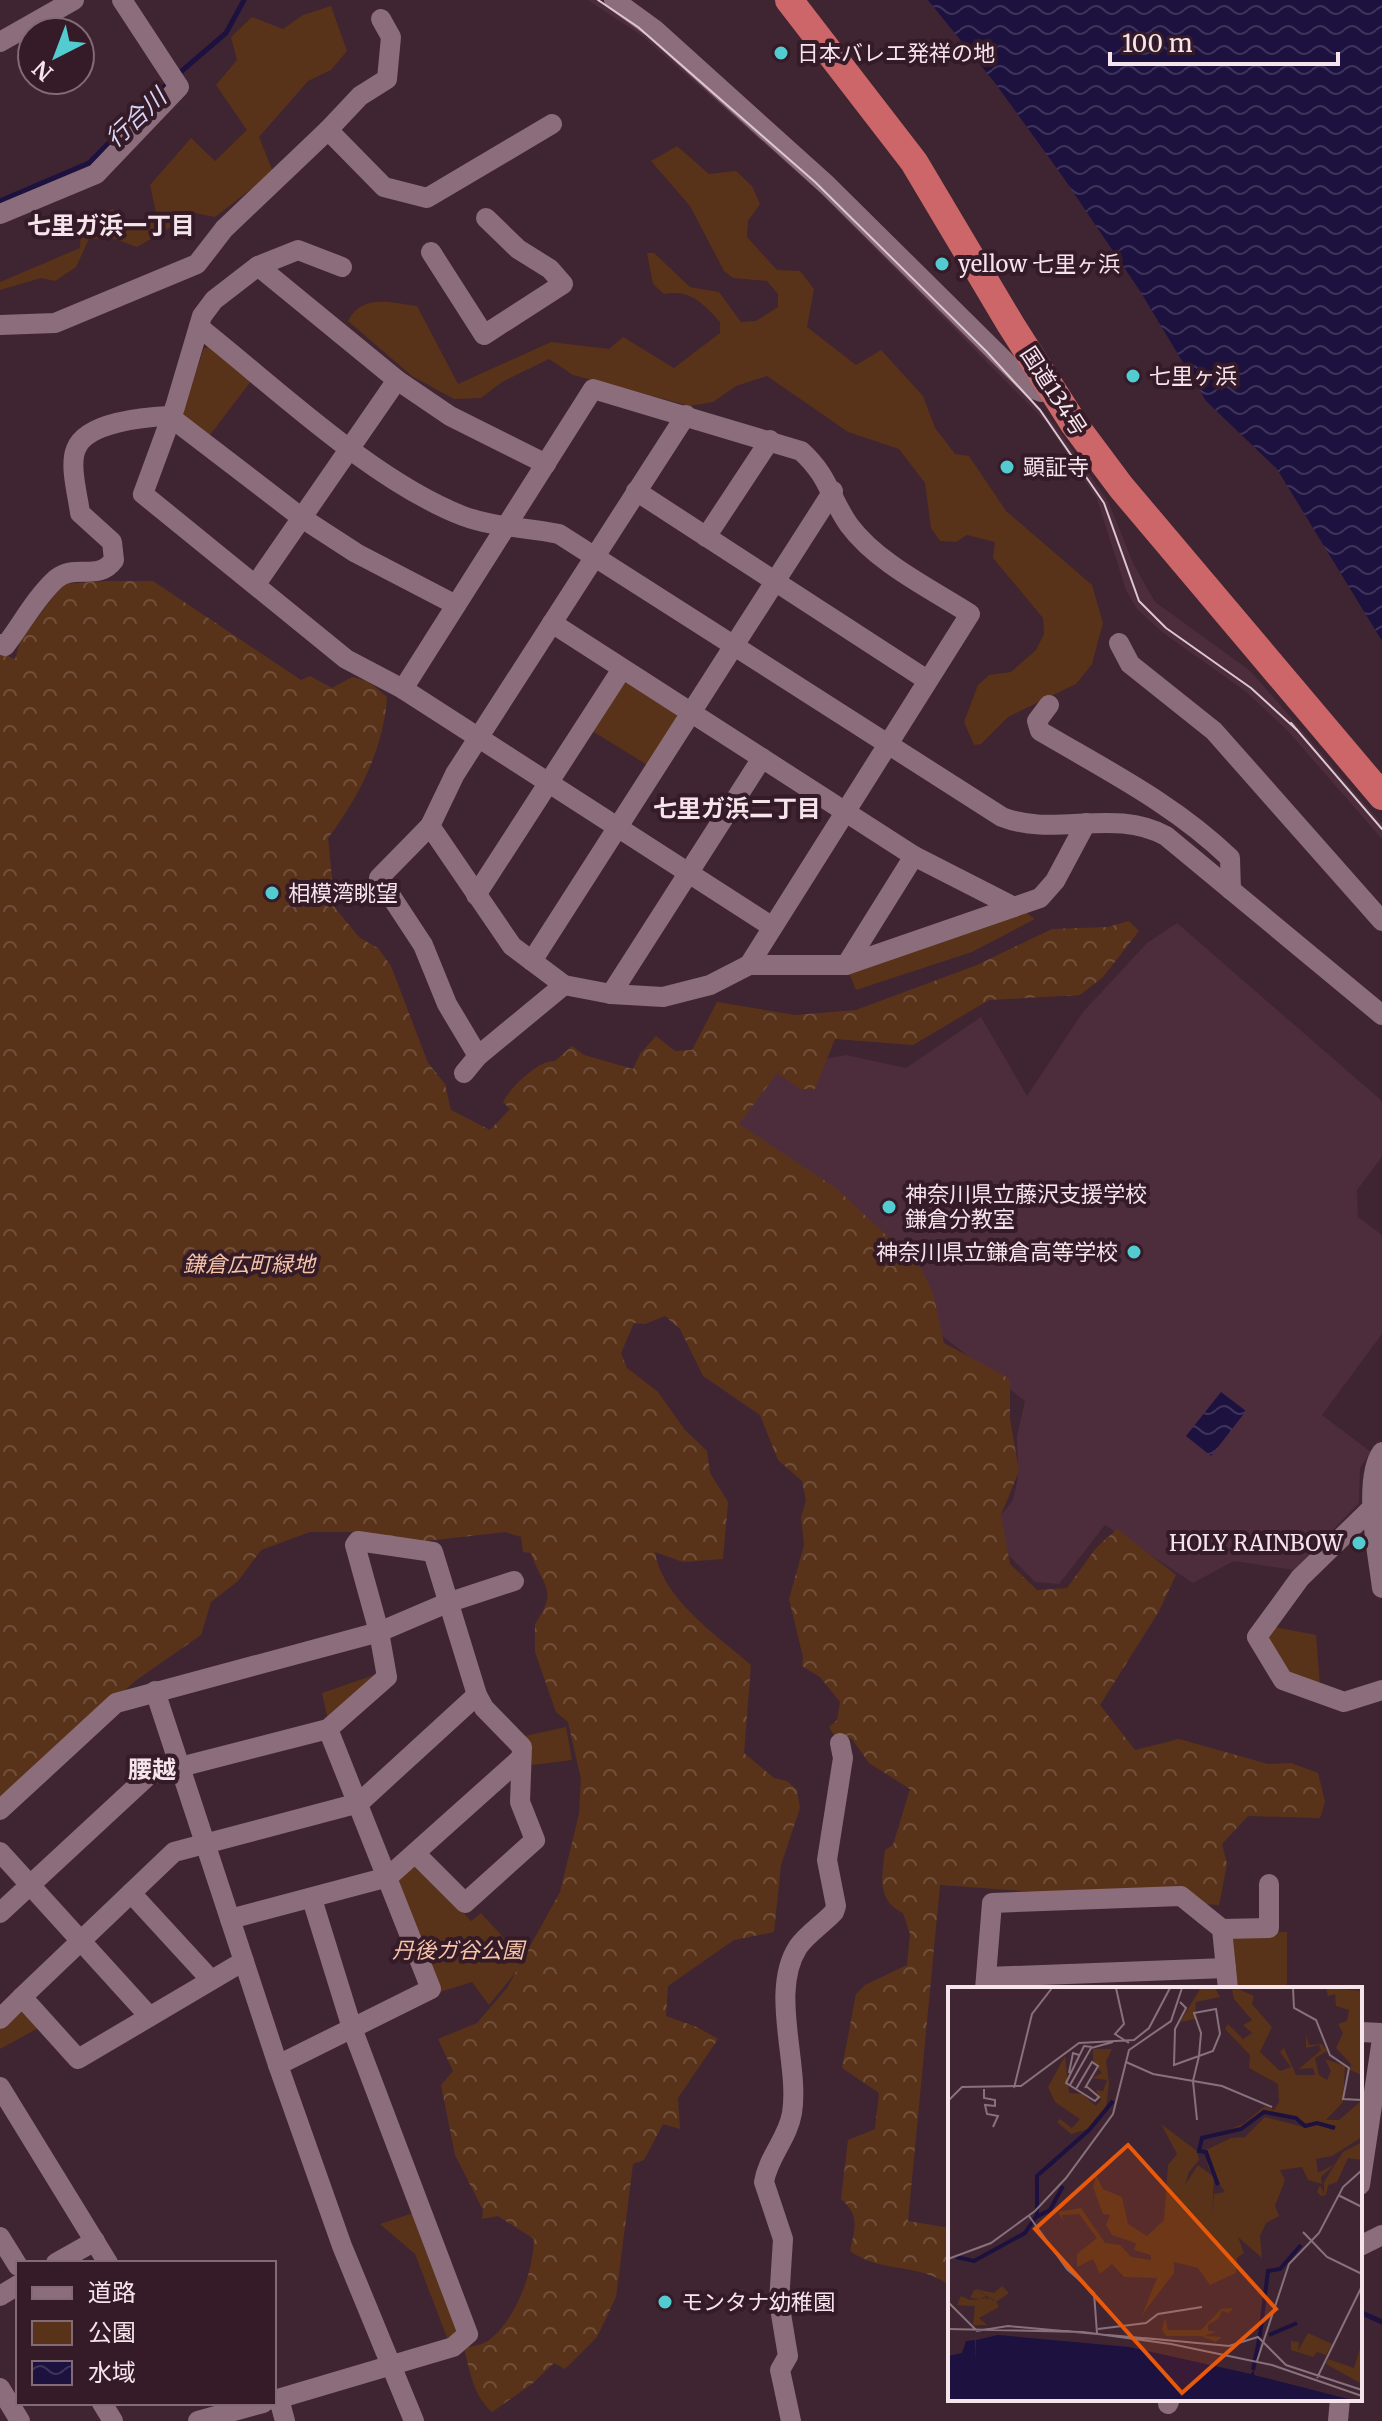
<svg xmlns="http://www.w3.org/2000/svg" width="1382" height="2421" font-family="Merriweather,'Noto Sans JP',serif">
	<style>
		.built { fill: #4d2c3c }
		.green { fill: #59321a }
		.forest { fill: url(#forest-crowns) }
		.water { fill: url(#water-waves) }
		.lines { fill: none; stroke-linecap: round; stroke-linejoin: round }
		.stream { stroke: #1c113f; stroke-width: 5 }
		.minor { stroke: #8c6d7b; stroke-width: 20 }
		.highway { stroke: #cc6668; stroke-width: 28 }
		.tram { stroke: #dbc8d0; stroke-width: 2 }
		.poi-dot { fill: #52ccd0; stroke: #341b27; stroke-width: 3 }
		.labels { text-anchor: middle; stroke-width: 8; stroke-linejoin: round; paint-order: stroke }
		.poi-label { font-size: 22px; fill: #f6e4eb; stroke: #341b27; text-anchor: start }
		.street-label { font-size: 22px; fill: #f6e4eb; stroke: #341b27 }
		.park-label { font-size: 22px; font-style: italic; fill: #f4c3a8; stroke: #341b27 }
		.water-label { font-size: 24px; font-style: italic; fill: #d7d4f5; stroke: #341b27 }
		.neighbourhood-label { font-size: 24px; font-weight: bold; fill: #f6e4eb; stroke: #341b27 }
		.inset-river { fill: none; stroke: #1c113f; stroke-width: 4 }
		.inset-road { fill: none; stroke: #88717b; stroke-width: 2 }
		.view { fill: #e8590c; fill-opacity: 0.15; stroke: #e8590c; stroke-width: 4 }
		.inset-edge { fill: none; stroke: #f6e4eb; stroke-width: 4 }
	</style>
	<defs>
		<pattern id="forest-crowns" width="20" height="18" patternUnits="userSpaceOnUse" patternTransform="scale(2)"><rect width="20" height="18" fill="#59321a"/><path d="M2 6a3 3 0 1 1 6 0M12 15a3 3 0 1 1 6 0" fill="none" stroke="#71503b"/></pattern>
		<pattern id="water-waves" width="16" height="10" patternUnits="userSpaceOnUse" patternTransform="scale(2)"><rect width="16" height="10" fill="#1c113f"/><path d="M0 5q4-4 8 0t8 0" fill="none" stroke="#3e345b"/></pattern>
	</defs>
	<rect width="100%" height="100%" fill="#3f2531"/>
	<g class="built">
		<path d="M588 0H601L646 30 824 188 1007 370 1053 423 1108 501 1134 565 1155 602 1249 670 1262 684 1382 824V839L1287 730 1245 691 1162 632 1137 609 1126 590 1097 499 1046 422 818 191 642 36Z"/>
		<path d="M1177 923 1382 1101V1157L1357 1190 1358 1217 1382 1235V1334L1322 1415 1371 1452 1360 1468 1359 1503 1294 1570 1234 1561 1193 1583 1105 1525 1059 1584 1035 1582 987 1533 1013 1500 1018 1478 1017 1436 1025 1401 936 1331 732 1123 773 1069 846 1055 906 1068 981 1017 1027 1096 1083 1012 1147 943Z"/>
	</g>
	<g class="green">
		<path d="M331 6 347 51 331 70 308 81 259 137 273 172 215 217 195 213 137 247 112 238 89 239 76 267 55 281 41 278 0 290V282L80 248 81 223 113 209 129 230 157 217 150 185 191 138 215 161 247 130 216 85 237 60 231 37 252 17 283 29 303 15Z"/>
		<path d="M677 146 709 174 736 171 752 186 760 204 748 221 747 237 777 270 800 271 814 289 807 327 856 365 881 350 923 396 935 428 955 454 969 456 1006 511 1092 585 1103 623 1092 664 1076 684 1008 717 981 744 974 745 964 722 978 685 989 675 1011 672 1036 650 1044 634 1043 618 993 558 995 542 967 535 956 542 940 541 931 528 925 483 899 449 848 432 767 376 736 386 713 402 690 406 573 375 549 359 502 382 481 398 454 399 412 376 348 321C363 293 390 303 417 306L458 384 551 342 609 349 623 337 674 368 720 333V322C703 303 690 289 664 294L653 284 647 253H654L690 287 719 292 741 322 756 321 778 307V294L767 281 733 278 724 271 690 206 651 161Z"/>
		<path d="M210 347 251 381 207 439 181 415 204 348Z"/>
		<path d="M629 680 678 711 681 719 649 766 589 729 620 681Z"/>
		<path d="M1025 912 1035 919 972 952 856 990 849 973Z"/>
		<path d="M1275 1627 1316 1635 1320 1686 1286 1676 1269 1643 1270 1630Z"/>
		<path d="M380 1673 328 1720 322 1693Z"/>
		<path d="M566 1727 572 1760 532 1765 525 1736Z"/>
		<path d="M419 1863 471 1921 481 1913 525 1961 489 2005 472 1982 440 1992 397 1884 399 1875Z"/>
		<path d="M1287 1932V1984L1283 1989H1236L1233 1937 1237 1933Z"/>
		<path d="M18 2007 42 2026 0 2049V2024Z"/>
		<path d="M413 2213 460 2335 448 2340 415 2254 380 2224Z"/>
	</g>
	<path class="forest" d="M106 581H153L301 680 310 676 332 688 352 677 368 681 387 697C384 748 359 797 328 838L335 908 360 938 378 948 391 966 428 1063 445 1084 451 1110 490 1130 510 1109 503 1102C511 1087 538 1060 555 1061L572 1046 584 1055 633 1069 640 1054 656 1036 675 1051 692 1050 717 1002 795 1015 856 1010 977 965 1052 929 1108 927 1129 921 1139 931 1103 977 1080 995 989 1000 913 1045 835 1039 815 1089H800L777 1073 739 1124 837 1189 921 1268 933 1293 944 1343 1010 1379V1419L1019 1471 1001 1515 1010 1564 1037 1590 1067 1588 1096 1548 1117 1529 1176 1575 1158 1613 1100 1705 1135 1750 1179 1739 1268 1764 1291 1763 1318 1773 1325 1802 1320 1818 1248 1816 1222 1844 1227 1864 1219 1905 940 1885 908 2221 950 2228V2311L949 2285C917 2262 882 2274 850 2251 855 2228 860 2215 841 2199L848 2140 875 2129 879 2093 842 2068 856 1994 865 1985 907 1965 910 1934 903 1913C876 1900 882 1876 885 1850L893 1845 910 1789 869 1763 852 1739 834 1735 829 1727 837 1720 840 1702 820 1677 802 1666 803 1657 789 1599 804 1545 801 1517 806 1501 802 1481 778 1460 760 1415 703 1376 680 1329 665 1316 645 1324 634 1323 621 1353 627 1368 658 1392 685 1430 707 1451 710 1473 728 1502 723 1559 683 1562 655 1552C662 1599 718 1636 751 1665L744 1753 774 1778 787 1781 797 1790 800 1808 781 1865 774 1932 734 1940 668 1986 666 2016 697 2027 718 2039 678 2098 680 2129 663 2124 644 2160 633 2164 616 2297 597 2337 565 2369 554 2363 533 2383 492 2412C473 2395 470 2372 464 2348 472 2346 482 2345 488 2341 516 2320 533 2273 534 2239L498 2216 482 2219 483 2210 455 2155 441 2085 453 2071 438 2039 477 2023 507 1988 560 1892 579 1814 581 1779 568 1722 556 1712 535 1652V1624C559 1588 543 1589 531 1553L523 1552 521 1537 505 1532 409 1543 357 1532H310L261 1550 238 1581 211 1602 201 1635 135 1681 0 1801V653L15 659 21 639 63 584Z"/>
	<g class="water">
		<path d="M928 0H1382V641L1277 469 1206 401 1140 291 1063 177 995 83Z"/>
		<path d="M1221 1392 1246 1411 1211 1456 1186 1436Z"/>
	</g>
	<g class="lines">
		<g class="stream">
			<path d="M177 75 226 33 244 0"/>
			<path d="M0 201 89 163 169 82"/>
			<path d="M1360 2312 1382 2322"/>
		</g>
		<g class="minor">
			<path d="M614 0 654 29 827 185 1033 389 1041 392 1051 387"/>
			<path d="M0 42 74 0"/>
			<path d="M328 130 360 96 387 79 391 37 381 19"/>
			<path d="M0 214 96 174 179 87 122 0"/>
			<path d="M431 252 484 335 563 284 550 269 518 249 486 218"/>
			<path d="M258 266 298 250 342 267"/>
			<path d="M0 325 55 323 197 264 224 229 328 130 384 187 427 198 552 124"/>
			<path d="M199 327C276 388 373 481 463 516 495 528 527 527 559 534L1002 817C1055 838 1114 807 1166 836L1382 1015"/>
			<path d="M686 415 455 774 430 826 512 946 564 985 611 994 663 997 710 985 749 965H846L1040 898 1055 881 1086 823"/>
			<path d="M546 464 450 416 397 380 258 266 214 300 202 316 175 407 143 494 346 659 403 689 771 926"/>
			<path d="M636 491 927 680"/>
			<path d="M706 537 770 440"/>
			<path d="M256 584 397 380"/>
			<path d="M552 623 914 856 1014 907"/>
			<path d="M1119 643 1130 664 1214 731 1382 921"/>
			<path d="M0 644 5 646C21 625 36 597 56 579 75 563 98 582 114 560L112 542 80 513C78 496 69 465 76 449 86 422 145 417 169 416L302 518 356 553 456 605"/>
			<path d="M403 689 593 389 801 451C829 476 830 498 849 525 877 563 931 589 970 614L749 965"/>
			<path d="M1049 705 1037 721 1040 731C1106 770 1174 804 1230 858L1231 890"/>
			<path d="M430 826 379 878 423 945 447 1004 478 1056"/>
			<path d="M476 895 622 669"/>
			<path d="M532 961 833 491"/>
			<path d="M846 965 914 856"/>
			<path d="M611 994 762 758"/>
			<path d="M464 1073 478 1056 564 985"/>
			<path d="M1382 1452C1362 1480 1378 1554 1382 1588"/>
			<path d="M1373 1507 1300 1578 1257 1637 1283 1680 1344 1702 1382 1690"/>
			<path d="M155 1691 278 2065 342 2246 414 2421"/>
			<path d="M0 1810 116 1703 379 1632 447 1603 514 1581"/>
			<path d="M0 1852 149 2016"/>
			<path d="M131 1893 211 1980"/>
			<path d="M0 1913 149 1775 328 1729 387 1677 379 1632 355 1545 358 1541 433 1552 477 1695 484 1708 522 1747 520 1802 535 1840 465 1903 416 1854"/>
			<path d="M230 1919 388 1877 521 1758"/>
			<path d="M1222 1929 1228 1989"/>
			<path d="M987 1977 1226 1968"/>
			<path d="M985 1989 992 1903 1181 1896 1222 1929 1269 1928V1884"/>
			<path d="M22 1997 174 1852 359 1803 477 1695"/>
			<path d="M0 2019 22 1997 78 2059 244 1961"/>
			<path d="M1360 2032 1382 2033"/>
			<path d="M278 2065 431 1989 328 1729"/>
			<path d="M0 2087 108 2263"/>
			<path d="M1360 2185 1382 2039"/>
			<path d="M0 2237 18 2266"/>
			<path d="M1360 2246 1382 2235"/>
			<path d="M56 2263 95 2241"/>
			<path d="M0 2296 18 2285"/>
			<path d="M0 2388 20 2421"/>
			<path d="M279 2399 285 2421"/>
			<path d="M274 2400 453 2347 468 2334 352 2028 312 1899"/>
			<path d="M102 2403 113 2421"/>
			<path d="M1168 2404 1170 2399"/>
			<path d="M198 2421 263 2403"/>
			<path d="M791 2421 780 2370 788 2356 779 2302 783 2239 764 2182C768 2157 788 2138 792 2113 800 2064 769 1992 798 1947 807 1934 823 1924 834 1912L836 1906 827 1860 843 1758 840 1743"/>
			<path d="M1338 2421 1340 2399"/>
		</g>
		<path class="highway" d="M789 0 914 162 1011 325 1074 424 1121 487 1382 796"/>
		<g class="tram">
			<path d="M598 0 638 27 815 182 987 352 1040 410 1104 503 1139 601 1166 628 1251 688 1297 730"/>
			<path d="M1291 723 1382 829"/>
		</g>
	</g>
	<g class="poi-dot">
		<circle cx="781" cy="53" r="8"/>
		<circle cx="942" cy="264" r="8"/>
		<circle cx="1133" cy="376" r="8"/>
		<circle cx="1007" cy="467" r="8"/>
		<circle cx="272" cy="893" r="8"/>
		<circle cx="889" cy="1207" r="8"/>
		<circle cx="1134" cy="1252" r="8"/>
		<circle cx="1359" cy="1543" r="8"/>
		<circle cx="665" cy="2302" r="8"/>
	</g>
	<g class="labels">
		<g class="poi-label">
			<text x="797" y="61">日本バレエ発祥の地</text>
			<text x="958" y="272">yellow 七里ヶ浜</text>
			<text x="1149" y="384">七里ヶ浜</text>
			<text x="1023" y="475">顕証寺</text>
			<text x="288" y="901">相模湾眺望</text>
			<text x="905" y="1202">神奈川県立藤沢支援学校<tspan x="905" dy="25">鎌倉分教室</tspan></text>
			<text x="1118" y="1260" text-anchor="end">神奈川県立鎌倉高等学校</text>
			<text x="1343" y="1551" text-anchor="end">HOLY RAINBOW</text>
			<text x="681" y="2310">モンタナ幼稚園</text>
		</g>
		<g class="street-label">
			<text transform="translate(1054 391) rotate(57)" y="8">国道134号</text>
		</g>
		<g class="park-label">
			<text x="249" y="1272">鎌倉広町緑地</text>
			<text x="458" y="1958">丹後ガ谷公園</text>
		</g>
		<g class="water-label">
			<text transform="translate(136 118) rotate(-43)" y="8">行合川</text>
		</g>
		<g class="neighbourhood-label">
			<text x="111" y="234">七里ガ浜一丁目</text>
			<text x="737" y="817">七里ガ浜二丁目</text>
			<text x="152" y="1778">腰越</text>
		</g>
	</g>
	<g transform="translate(948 1987)">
		<rect width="414" height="414" fill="#3f2531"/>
		<path d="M285 321 281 326 274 324 270 332 260 338V344H269L257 349 274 350 268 355 253 349H218L214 343 217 331 220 343H253L273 322ZM360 346 384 357 378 368 369 365 365 370 343 363V354L351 355 350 364Z" fill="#59321a"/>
		<path d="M267 1 272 10 248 15 247 32 232 35 252 2ZM378 1 414 4V88L402 83 403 77 388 61 395 46 390 37 399 34 401 23 388 19 387 7 380 9ZM290 2 306 9 304 17 324 40 312 65 332 84 343 80 332 65 336 61 348 88H367L365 81 351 82 373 63 371 58 358 61V48L361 58 374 57 379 64 367 71 371 88 379 93 383 84 377 72 397 79 395 115 378 133H391L413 114 414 150 384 169 368 172 370 186 387 177 373 190 374 197 360 193 354 180 332 183 337 193 327 219 331 229 318 236 312 249 314 271 290 250 296 266 289 271 288 286 262 298 250 281 226 275V286L194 328 209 291 176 290 164 277 152 287 145 272 129 280V267L149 251 131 227 114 228 116 235 110 225 133 221 157 256 172 258 183 270 203 273V268L186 263 188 256 164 248 158 238 162 228 155 227 145 200 148 188 155 202 174 210 180 237 199 249 216 233 220 178 229 167 213 137 249 164 251 173 241 185 237 198 250 178 266 190 264 230 266 207 277 205 260 180 258 163 283 151 297 150 317 130 359 141 346 132 315 127 299 139 259 151 295 137 317 119 326 123 331 115 330 97 301 81 302 68 277 42 280 37 295 52 304 46 295 38 304 33 286 12 284 3ZM145 62H164L158 74 161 96 158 121 140 142 123 147 109 135 112 132 124 141 132 132 107 115 100 100 117 69 121 106 134 107 148 119 153 113 148 103 155 104 159 93 144 91 154 86 145 75ZM414 155V173L400 171 389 195 380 198 378 208 373 209 369 205 372 198 376 207V195L395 165ZM54 299 61 306 48 315 51 320 31 331 39 338H25L27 317 44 319 34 310 48 314 28 302 46 306ZM414 355V397L378 377 380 372 406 381Z" fill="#59321a"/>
		<path d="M26 303H29L43 311 46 316 39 309 33 311 42 314 44 320 9 318 13 309 22 313 32 312 22 311Z" fill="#59321a"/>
		<path d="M50 348 181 360 303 387 306 383V388L404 413H0V369L14 366 18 354 27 353V375L28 353Z" fill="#1c113f"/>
		<path class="inset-river" d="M270 198 258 165 251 164 254 151 293 142 316 125 348 131 357 139 369 136 387 141M88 230 102 223 115 199M8 270 26 274 77 246 89 228V189L141 143 165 114M312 348 320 284 332 282 353 258M321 348 349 336M305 383 312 348"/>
		<path class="inset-road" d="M168 1 176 37 167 47 181 56M345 1 346 21 368 33 382 68 401 81 395 112 414 113M232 15 238 21 227 42 226 78 237 74 265 64 272 47 268 22 246 26 253 46 251 69 245 94 249 133M178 75 205 87 274 99 324 120M121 86 125 66 131 68M122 98 143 61 165 55M138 99 151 110 147 114 118 96 136 59 144 60M66 101 84 27 104 1M36 102V111L47 113V119L37 118 39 127 50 129 45 140M128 102 144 75 150 79 137 101M0 114 14 100 73 99 131 56 186 53 201 41 222 1M390 208 414 220M81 229 119 282 146 306 149 346M355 245 379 270 414 287M0 272 43 256 87 224 118 191 165 127 181 63 223 34 234 1M0 315 29 344 60 339 205 352M0 342 135 345 223 357 324 378 414 409M150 342 198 336 210 327 254 320M196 351 281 359 310 350 338 378 414 403M309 374 341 277 371 246 395 200 414 183M369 391 414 299"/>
		<path class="view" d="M180 158 328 322 234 406 87 242Z"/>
		<rect width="414" height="414" class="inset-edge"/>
	</g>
	<rect x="16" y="2261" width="260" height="144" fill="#341b27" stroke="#826b75" stroke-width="2"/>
	<rect x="32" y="2287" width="40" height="12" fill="#8c6d7b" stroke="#826b75" stroke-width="2"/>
	<text x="88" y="2301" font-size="24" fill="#f6e4eb">道路</text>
	<rect x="32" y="2321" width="40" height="24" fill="#59321a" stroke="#826b75" stroke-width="2"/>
	<text x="88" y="2341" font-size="24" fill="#f6e4eb">公園</text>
	<rect x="32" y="2361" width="40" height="24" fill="url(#water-waves)" stroke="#826b75" stroke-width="2"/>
	<text x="88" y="2381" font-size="24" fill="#f6e4eb">水域</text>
	<g transform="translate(56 56) rotate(222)"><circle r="38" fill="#341b27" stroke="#826b75" stroke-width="2"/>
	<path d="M0-6L14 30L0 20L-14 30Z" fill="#52ccd0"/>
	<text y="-12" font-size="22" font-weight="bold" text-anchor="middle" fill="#f6e4eb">N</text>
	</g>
	<path d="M1110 52v12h228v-12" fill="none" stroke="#f6e4eb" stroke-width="4"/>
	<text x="1122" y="52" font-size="24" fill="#f6e4eb" stroke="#341b27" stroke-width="6" paint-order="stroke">100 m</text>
</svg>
